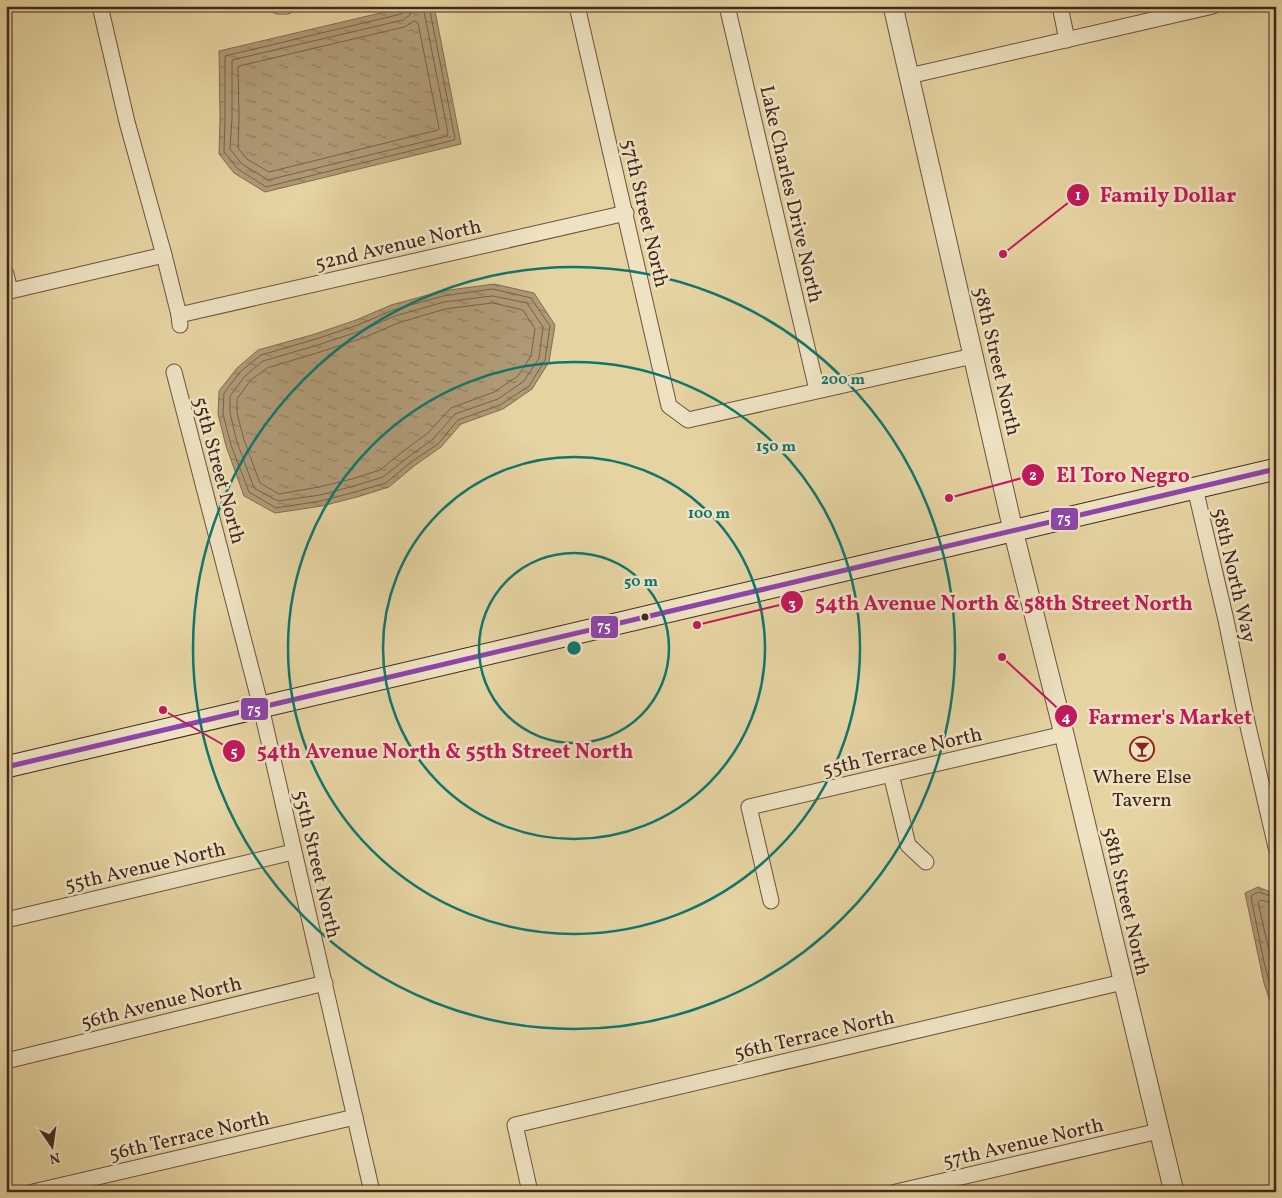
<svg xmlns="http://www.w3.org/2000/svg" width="1282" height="1198" font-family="Vollkorn,serif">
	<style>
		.water { fill: url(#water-ripples); stroke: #836c51 }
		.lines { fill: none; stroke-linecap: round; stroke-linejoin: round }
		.shore { stroke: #786048; stroke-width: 1 }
		.minor-casing { stroke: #6b533e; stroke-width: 17 }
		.tertiary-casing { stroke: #6b533e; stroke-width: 21 }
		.secondary-casing { stroke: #42281d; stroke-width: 23 }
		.minor { stroke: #eee2c2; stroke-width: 15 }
		.tertiary { stroke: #eee2c2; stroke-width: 19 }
		.secondary { stroke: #eee2c2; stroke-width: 21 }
		.bus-1-casing { stroke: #eee2c2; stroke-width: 9 }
		.bus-1 { stroke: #8e44ad; stroke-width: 5 }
		.ring { fill: none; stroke: #0f766e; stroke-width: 2.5 }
		.bus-dot { fill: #42281d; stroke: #eee2c2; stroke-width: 2 }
		.labels { text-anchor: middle; stroke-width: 5; stroke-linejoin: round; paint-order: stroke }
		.street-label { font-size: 20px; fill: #42281d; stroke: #eee2c2 }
		.poi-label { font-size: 20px; fill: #42281d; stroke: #eee2c2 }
		.centre { fill: #0f766e; stroke: #eee2c2; stroke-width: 2.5 }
		.ring-label { font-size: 15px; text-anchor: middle; font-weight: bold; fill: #0f766e; stroke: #eee2c2; stroke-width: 5; stroke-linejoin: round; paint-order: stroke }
		.leader { fill: none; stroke: #c2185b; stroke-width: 2 }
		.callout-dot { fill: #c2185b; stroke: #eee2c2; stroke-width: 2 }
		.mark-label { font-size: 15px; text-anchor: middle; font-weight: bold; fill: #fff }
		.callout-label { font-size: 21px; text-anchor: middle; font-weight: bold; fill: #c2185b; stroke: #eee2c2; stroke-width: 5; stroke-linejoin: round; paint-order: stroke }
		.line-badge { stroke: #eee2c2; stroke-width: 2 }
		.badge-label { font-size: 14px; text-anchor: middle; font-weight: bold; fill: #fff }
	</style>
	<defs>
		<pattern id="water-ripples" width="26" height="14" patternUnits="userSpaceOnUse" patternTransform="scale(1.25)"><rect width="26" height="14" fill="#ae9974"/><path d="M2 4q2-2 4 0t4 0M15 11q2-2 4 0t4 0" fill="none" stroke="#8f7d5f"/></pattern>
	</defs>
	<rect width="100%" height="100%" fill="#e5d3a1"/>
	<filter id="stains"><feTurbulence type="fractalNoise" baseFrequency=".004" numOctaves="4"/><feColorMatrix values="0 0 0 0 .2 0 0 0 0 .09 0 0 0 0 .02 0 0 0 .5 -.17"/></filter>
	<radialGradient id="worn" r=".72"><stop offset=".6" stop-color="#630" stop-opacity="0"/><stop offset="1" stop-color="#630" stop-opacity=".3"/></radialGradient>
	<g class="water">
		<path d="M410 6H434L461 144 265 192 234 173 219 154 220 118 219 51Z"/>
		<path d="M494 284 534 293 555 325 549 362 532 389 503 409 461 424 441 447 414 466 389 487 357 497 322 506 275 513 244 496 226 446 218 414 219 391 237 368 258 350 315 334 356 320 391 305 442 291Z"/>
		<path d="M1258 887 1276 894V1006L1270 1001 1264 983 1245 893Z"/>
	</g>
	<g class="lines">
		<g class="shore">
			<path d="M406 6 405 11 401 14 225 56V118L224 152 238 169 266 187 454 140 455 138 429 6"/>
			<path d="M412 6 410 15 403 20 232 60V118L230 149 242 164 268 180 447 136 448 133 423 6"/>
			<path d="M415 21 418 23 439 128 438 130 269 172 247 159 238 148 239 118 238 68 239 66 404 27Z"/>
			<path d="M493 289 531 298 550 326 545 360 529 386 500 405 458 420 438 444 411 462 386 483 355 492 321 501 276 508 249 492 231 445 223 414 224 393 241 371 261 355 316 339 358 325 393 310 443 296Z"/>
			<path d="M493 296 527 303 543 327 539 358 524 381 498 399 455 414 433 439 407 458 383 477 354 486 320 495 278 501 254 488 237 442 230 413V396L245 376 263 361 318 345 360 331 395 316 444 302Z"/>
			<path d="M493 303 523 310 535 329 531 356 518 376 494 392 451 408 428 433 402 452 380 470 352 479 319 487 279 494 260 483 244 440 237 413V399L250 381 267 368 320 352 363 338 398 323 445 309Z"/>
			<path d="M1276 898 1259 892 1252 895 1251 897 1264 962 1269 981 1276 999"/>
			<path d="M1276 904 1261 900 1258 902 1276 982"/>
		</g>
		<defs>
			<g id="minor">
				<path d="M100 6 127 122 164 255 179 315 180 325"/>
				<path d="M278 6H287"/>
				<path d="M577 6 669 406 688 420 973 356"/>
				<path d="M727 6 817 390"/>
				<path d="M1060 6 1067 40"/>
				<path d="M909 76 1213 6"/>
				<path d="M6 274 10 291"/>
				<path d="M6 292 164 255"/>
				<path d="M179 315 626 213"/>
				<path d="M174 372 261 707 372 1192"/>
				<path d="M1195 488 1226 620 1247 722 1276 847"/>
				<path d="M891 774 908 845 926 862"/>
				<path d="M771 901 749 807 1064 734"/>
				<path d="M6 920 293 852"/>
				<path d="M6 1061 325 983"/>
				<path d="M33 1192 355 1117"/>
				<path d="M530 1192 515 1125 1123 982"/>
				<path d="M896 1192 1159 1131"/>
			</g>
			<path id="tertiary" d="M893 6 1013 530 1064 734 1174 1192"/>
			<path id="secondary" d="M6 767 1276 469"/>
		</defs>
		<use href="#minor" class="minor-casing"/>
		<use href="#tertiary" class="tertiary-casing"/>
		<use href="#secondary" class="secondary-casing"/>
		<use href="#minor" class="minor"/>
		<use href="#tertiary" class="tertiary"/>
		<use href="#secondary" class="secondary"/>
		<defs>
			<path id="bus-1" d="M6 767 1276 469"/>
		</defs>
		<use href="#bus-1" class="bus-1-casing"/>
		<use href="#bus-1" class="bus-1"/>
	</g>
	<g class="ring">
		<circle cx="574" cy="648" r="95"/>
		<circle cx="574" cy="648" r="191"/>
		<circle cx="574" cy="648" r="286"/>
		<circle cx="574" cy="648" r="381"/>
	</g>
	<defs>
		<symbol id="bar-ring" viewBox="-11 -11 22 22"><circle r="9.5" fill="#eee2c2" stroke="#8f2418" stroke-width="1.5"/><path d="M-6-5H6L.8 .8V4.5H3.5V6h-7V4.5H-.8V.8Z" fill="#8f2418"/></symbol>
	</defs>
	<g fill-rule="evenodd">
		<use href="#bar-ring" x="1128" y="735" width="28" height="28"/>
	</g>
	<circle class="bus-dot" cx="645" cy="617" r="4.5"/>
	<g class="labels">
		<g class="street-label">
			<text transform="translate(792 194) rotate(77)" y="7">Lake Charles Drive North</text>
			<text transform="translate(646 213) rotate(77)" y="7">57th Street North</text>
			<text transform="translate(398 244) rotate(-13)" y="7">52nd Avenue North</text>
			<text transform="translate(998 361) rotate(77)" y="7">58th Street North</text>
			<text transform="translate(220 470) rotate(75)" y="7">55th Street North</text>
			<text transform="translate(1235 575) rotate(77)" y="7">58th North Way</text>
			<text transform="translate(902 751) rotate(-13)" y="7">55th Terrace North</text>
			<text transform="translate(318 864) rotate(77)" y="7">55th Street North</text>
			<text transform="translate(145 866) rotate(-13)" y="7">55th Avenue North</text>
			<text transform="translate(1127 901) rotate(77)" y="7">58th Street North</text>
			<text transform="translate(161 1002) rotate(-14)" y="7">56th Avenue North</text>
			<text transform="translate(814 1034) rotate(-13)" y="7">56th Terrace North</text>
			<text transform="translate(189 1135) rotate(-13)" y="7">56th Terrace North</text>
			<text transform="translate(1023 1142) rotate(-13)" y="7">57th Avenue North</text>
		</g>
		<g class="poi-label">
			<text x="1142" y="783">Where Else<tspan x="1142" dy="23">Tavern</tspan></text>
		</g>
	</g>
	<circle cx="574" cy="648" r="8" class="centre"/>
	<g class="ring-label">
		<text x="843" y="384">200 m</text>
		<text x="776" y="451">150 m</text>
		<text x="709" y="518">100 m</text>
		<text x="641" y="586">50 m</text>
	</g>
	<path class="leader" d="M1003 254L1078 195M949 498L1033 475M697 625L792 602M1002 657L1066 716M163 710L234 751"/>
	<g class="callout-dot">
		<circle cx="1003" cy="254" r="5"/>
		<circle cx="949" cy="498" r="5"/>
		<circle cx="697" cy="625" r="5"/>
		<circle cx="1002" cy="657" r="5"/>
		<circle cx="163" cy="710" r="5"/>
		<circle cx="1078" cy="195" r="12"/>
		<circle cx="1033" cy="475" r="12"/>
		<circle cx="792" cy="602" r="12"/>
		<circle cx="1066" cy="716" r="12"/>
		<circle cx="234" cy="751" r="12"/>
	</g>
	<g class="mark-label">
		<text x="1078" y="200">1</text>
		<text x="1033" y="480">2</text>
		<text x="792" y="608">3</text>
		<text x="1066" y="722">4</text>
		<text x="234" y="756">5</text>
	</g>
	<g class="callout-label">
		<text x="1168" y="202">Family Dollar</text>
		<text x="1123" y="482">El Toro Negro</text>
		<text x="1004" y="610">54th Avenue North &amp; 58th Street North</text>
		<text x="1170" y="724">Farmer's Market</text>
		<text x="445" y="758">54th Avenue North &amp; 55th Street North</text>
	</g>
	<g class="line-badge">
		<rect x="1050" y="507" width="29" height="24" rx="5" fill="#8e44ad"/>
		<rect x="590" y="615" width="29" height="24" rx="5" fill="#8e44ad"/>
		<rect x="240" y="697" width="29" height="24" rx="5" fill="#8e44ad"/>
	</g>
	<g class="badge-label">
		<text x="1064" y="523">75</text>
		<text x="604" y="631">75</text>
		<text x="254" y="714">75</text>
	</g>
	<rect width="1282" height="1198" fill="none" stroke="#e5d3a1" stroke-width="25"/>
	<rect x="8" y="8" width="1267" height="1183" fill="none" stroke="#42281d" stroke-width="2.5"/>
	<rect x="12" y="12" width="1257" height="1173" fill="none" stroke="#42281d"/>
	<g transform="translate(52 1146) rotate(167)" stroke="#eee2c2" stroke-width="4" paint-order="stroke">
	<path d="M0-4L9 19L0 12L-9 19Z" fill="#42281d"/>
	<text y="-8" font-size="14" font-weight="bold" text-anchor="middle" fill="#42281d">N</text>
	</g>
	<rect width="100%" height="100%" filter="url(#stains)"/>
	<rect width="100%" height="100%" fill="url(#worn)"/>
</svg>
